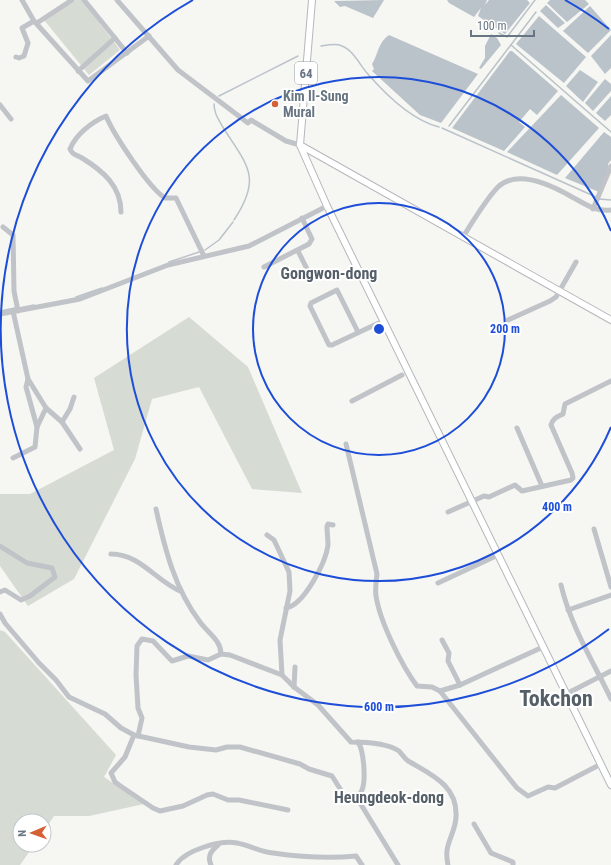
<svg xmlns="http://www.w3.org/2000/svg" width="611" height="865" font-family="'Roboto Condensed',sans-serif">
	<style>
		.green { fill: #d6dbd3 }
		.water { fill: #bac3c9 }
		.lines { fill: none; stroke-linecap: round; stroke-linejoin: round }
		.stream { stroke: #bac3c9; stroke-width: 1.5 }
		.major-casing { stroke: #b4b7bb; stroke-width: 8 }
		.minor { stroke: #c0c3c7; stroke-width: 5 }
		.major { stroke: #fff; stroke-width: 6 }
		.ring { fill: none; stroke: #1d4ed8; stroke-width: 2 }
		.poi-dot { fill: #d56035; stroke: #fff; stroke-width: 1.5 }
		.labels { text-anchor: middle; stroke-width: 4; stroke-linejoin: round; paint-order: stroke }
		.shield { fill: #fff; stroke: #959ea8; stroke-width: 1 }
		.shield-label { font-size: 13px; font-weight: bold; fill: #687582 }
		.poi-label { font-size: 14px; font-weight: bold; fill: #687582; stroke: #fff; text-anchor: start }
		.quarter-label { font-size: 16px; font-weight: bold; fill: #555f68; stroke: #fff }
		.town-label { font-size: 22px; font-weight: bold; fill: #555f68; stroke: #fff }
		.centre { fill: #1d4ed8; stroke: #fff; stroke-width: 2 }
		.ring-label { font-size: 12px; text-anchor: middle; font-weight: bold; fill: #1d4ed8; stroke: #fff; stroke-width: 4; stroke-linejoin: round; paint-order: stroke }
	</style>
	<rect width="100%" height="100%" fill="#f6f6f3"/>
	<g class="green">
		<path d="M76 0H82L120 50 89 75 44 20Z"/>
		<path d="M189 317 248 367 302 493 252 489 199 387 152 399 135 459 74 579 28 606 0 566V494H30L114 450 94 378Z"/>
		<path d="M0 630 5 632 116 755 104 777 144 804 89 816H54L44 831V821H20V845H34L20 865H0Z"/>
	</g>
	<g class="water">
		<path d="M384 0 373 18 345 6 340 7 334 1Z"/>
		<path d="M447 0H487L485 5 489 0H527L530 3 505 34 478 16 481 8 474 17 449 3Z"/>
		<path d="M550 0H585L589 4 567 22 547 3Z"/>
		<path d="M546 5 565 23 558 28 540 11Z"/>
		<path d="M590 6 611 30 588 53 563 31Z"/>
		<path d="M539 16 586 57 564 83 516 44Z"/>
		<path d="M491 34 497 38 501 45 481 69 479 68 485 58V46Z"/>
		<path d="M389 35 478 74 441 123 420 115 372 71 374 69 372 64C378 55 378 42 389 35Z"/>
		<path d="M611 35V68L605 74 591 56Z"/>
		<path d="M510 51H512L558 91 537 115 530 109 519 122 525 127 504 151 452 128Z"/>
		<path d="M580 70 598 82 583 102 566 86Z"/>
		<path d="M605 79 611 84V91L593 111 585 103Z"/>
		<path d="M561 95 599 128 557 175 507 152Z"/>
		<path d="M611 96V115L605 121 596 113Z"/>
		<path d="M604 132 611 137V160L608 164 609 168 599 192 565 178Z"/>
	</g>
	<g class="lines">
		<g class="stream">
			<path d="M499 33 507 37 535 0"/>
			<path d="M511 45 611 132"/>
			<path d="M321 46C328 45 336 43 342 46 353 50 360 65 367 73 386 95 411 120 439 127"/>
			<path d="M219 96 298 56"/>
			<path d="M214 104C214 114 219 120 224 129 248 166 262 178 234 220"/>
			<path d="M449 126 536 12"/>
			<path d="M442 128 596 197"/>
			<path d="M599 199 611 200"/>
			<path d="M205 250 219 240 233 222"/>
			<path d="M169 262 199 252"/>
			<path d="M76 297 102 288"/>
			<path d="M19 308 34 305"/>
			<path d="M0 311 15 308"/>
		</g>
		<defs>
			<g id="major">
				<path d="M312 0 300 145 327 206 611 785"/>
				<path d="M300 145 611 320"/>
			</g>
		</defs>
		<use href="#major" class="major-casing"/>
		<g class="minor">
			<path d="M22 0 34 21 88 81 149 36"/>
			<path d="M84 0 127 53"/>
			<path d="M117 0 178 70 248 123 251 120 286 141 300 145"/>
			<path d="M37 23 72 0"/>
			<path d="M16 57 19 58 24 56 28 43 22 28 34 21"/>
			<path d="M78 71 115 38"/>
			<path d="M0 105 11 119"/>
			<path d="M593 209 611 166"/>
			<path d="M121 212C121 186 103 171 82 158 77 155 72 155 70 149 76 134 92 122 106 116 114 135 149 188 165 198H176L204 256"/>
			<path d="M3 227 13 235 14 291 18 311"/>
			<path d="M463 237C471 224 488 197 498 187 518 168 553 186 572 197 586 204 594 212 611 210"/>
			<path d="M298 251 312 279"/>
			<path d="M264 267 309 244 312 239 302 218"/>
			<path d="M13 311 28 379 46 408 62 422 80 449"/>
			<path d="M0 314 80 299 168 265 249 246 327 206"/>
			<path d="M508 320 550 301 556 297 576 262"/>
			<path d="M358 332 337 290 311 303 310 306 329 345H332C349 337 366 329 383 321"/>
			<path d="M28 379 26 387 37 427"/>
			<path d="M352 401 402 375"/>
			<path d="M62 422 70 409 74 397"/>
			<path d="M517 428 542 486"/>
			<path d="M346 444 377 574C376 582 375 589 376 596 380 622 402 666 417 686L432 687 440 691 517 788 528 796 548 787 555 788 601 764"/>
			<path d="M13 458 35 447 37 427 46 408"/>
			<path d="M156 509C165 550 175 589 200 622 208 633 221 640 221 654L230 655 282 675 294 687 318 705 351 742C365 742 387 743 399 751 403 755 405 760 410 762 432 775 458 786 456 817 455 836 443 843 448 865"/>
			<path d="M448 512 484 496 489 497 515 485 522 491 571 480 573 478 572 473 551 425C553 418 557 417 563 414L565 404 611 381"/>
			<path d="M594 529 611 587"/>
			<path d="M267 535 274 540 289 572 290 591 280 640 282 675"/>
			<path d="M0 546 27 563 52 568 55 577 30 596 21 600 5 590 0 592"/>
			<path d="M111 554C140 554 155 580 180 591"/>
			<path d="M438 583 498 555"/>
			<path d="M561 585C571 627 593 661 611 699"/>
			<path d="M286 608C304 605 326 562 328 545 328 539 327 533 327 526L328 524 333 525"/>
			<path d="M568 610 611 595"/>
			<path d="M0 614 5 623 39 663 56 680 69 697 105 714 121 728 134 735 189 747 216 750 227 747H240L300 764 309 769 332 776 344 795 357 798C358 796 361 793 362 790 366 780 364 751 358 742"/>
			<path d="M442 640 449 653 448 661 460 685"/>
			<path d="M294 687 295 667"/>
			<path d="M440 691 460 685 543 647"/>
			<path d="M566 694 611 671"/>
			<path d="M134 735 125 757 111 773 115 782 119 785 153 808 160 811 183 806 207 795 213 794 228 800H239L288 810"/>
			<path d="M138 736 142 718 138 708 136 675 137 646 142 639 153 641 172 661 188 656 208 660 221 654"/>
			<path d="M357 798 398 865"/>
			<path d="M474 824 491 853 513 862V865"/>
			<path d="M176 865C185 850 220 840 237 843 249 845 260 852 273 853 301 857 327 859 356 856L362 865"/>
			<path d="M211 865C207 856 211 851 218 845"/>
		</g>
		<use href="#major" class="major"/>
	</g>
	<g class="ring">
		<circle cx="379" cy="329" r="126"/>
		<path d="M611 427A252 252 0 1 1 611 231"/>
		<path d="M609 629A378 378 0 1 1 193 0M565 0A378 378 0 0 1 609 29"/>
	</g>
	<circle class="poi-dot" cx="275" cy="104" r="4"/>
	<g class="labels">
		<rect class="shield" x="295" y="62" width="22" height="22" rx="3"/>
		<g class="shield-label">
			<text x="306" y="78">64</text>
		</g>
		<g class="poi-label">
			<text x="283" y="101">Kim Il-Sung<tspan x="283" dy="16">Mural</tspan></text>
		</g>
		<g class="quarter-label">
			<text x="329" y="279">Gongwon-dong</text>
			<text x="389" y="803">Heungdeok-dong</text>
		</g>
		<g class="town-label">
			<text x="556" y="706">Tokchon</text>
		</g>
	</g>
	<circle cx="379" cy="329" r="6" class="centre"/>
	<g class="ring-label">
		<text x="505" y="333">200 m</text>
		<text x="557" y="511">400 m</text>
		<text x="379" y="711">600 m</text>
	</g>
	<g transform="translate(32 833) rotate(268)"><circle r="19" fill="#ffffff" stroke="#c3c8cd"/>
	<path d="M0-3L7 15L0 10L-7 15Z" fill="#d56035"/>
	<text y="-6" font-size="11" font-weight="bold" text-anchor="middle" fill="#687582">N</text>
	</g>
	<path d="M471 30v6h63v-6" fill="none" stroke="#687582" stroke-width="2"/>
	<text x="477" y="30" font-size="12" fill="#687582" stroke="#ffffff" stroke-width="3" paint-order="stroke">100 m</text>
</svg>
